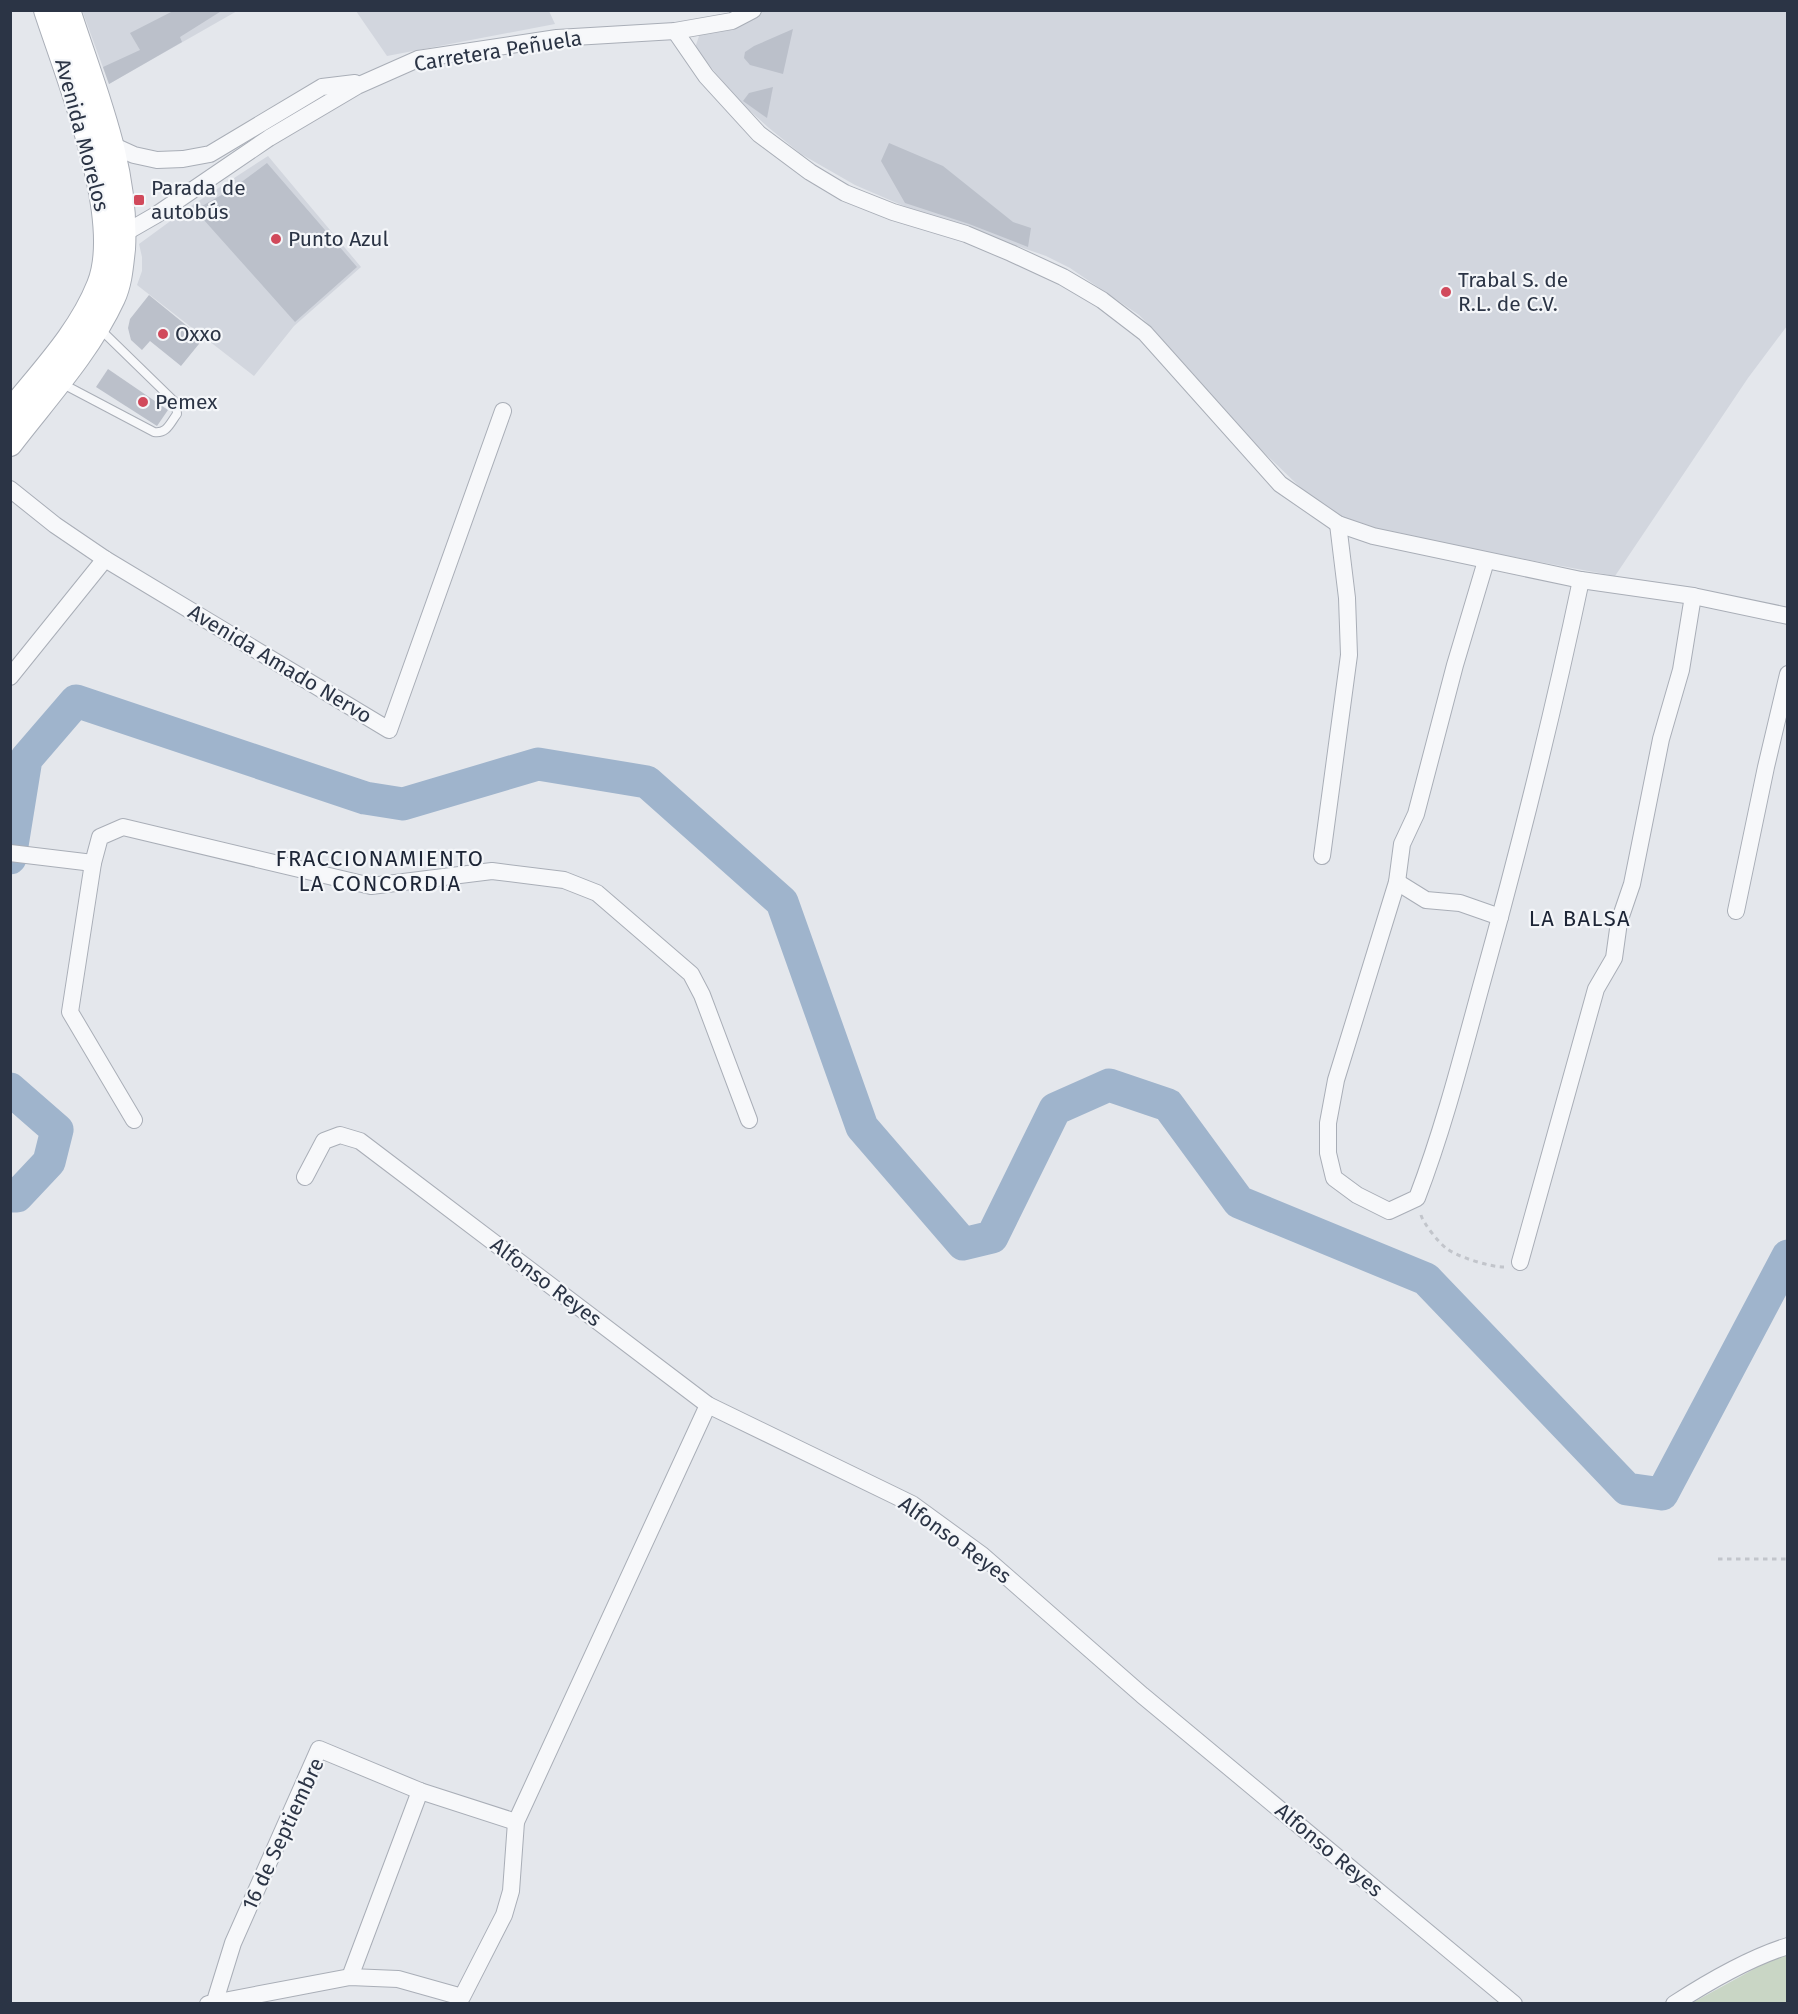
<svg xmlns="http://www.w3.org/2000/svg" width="1798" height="2014" font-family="'Fira Sans',sans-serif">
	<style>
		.built { fill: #d2d6de }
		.green { fill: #c9d6c5 }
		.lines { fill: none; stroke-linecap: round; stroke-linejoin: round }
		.river { stroke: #9fb4cc; stroke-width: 33 }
		.building { fill: #bbc0ca }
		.service-casing { stroke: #a9aeb7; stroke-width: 10 }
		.minor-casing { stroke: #a9aeb7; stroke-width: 18 }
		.secondary-casing { stroke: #a9aeb7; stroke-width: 26 }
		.path { stroke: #c2c5cb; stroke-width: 3; stroke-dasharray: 4.5 4.5; stroke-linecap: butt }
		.service { stroke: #f7f8fa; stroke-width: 8 }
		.minor { stroke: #f7f8fa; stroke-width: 16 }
		.secondary { stroke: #fff; stroke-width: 24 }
		.poi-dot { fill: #d1495b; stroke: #f4f6f9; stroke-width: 2 }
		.labels { text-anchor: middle; stroke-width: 4.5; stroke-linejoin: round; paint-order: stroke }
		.street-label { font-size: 21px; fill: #2b3445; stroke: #f4f6f9 }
		.poi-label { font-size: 21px; fill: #2b3445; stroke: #f4f6f9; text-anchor: start }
		.neighbourhood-label { font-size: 22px; letter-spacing: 1.5px; fill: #1d2536; stroke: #f4f6f9 }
	</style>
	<rect width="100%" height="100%" fill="#e4e7ec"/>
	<g class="built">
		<path d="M82 10 237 11 109 84Z"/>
		<path d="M767 10 1787 11V326L1748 378 1615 576 1433 542 1350 522 1321 504 1301 488 1255 444 1154 330 1139 315 1070 268 1046 256 906 207 855 185 801 154 769 128 738 100 695 48 700 33 734 25Z"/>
		<path d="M356 11H549L555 24 387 56Z"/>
		<path d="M268 156 361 267 294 326 254 376 137 285 142 271V257L139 244 191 206Z"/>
	</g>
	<path class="green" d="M1787 1951V2003H1692Z"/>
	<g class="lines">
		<g class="river">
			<path d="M10 858 26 759 76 701 365 798 403 804 538 764 647 782 782 902 862 1127 963 1244 992 1237 1055 1109 1109 1085 1168 1105 1239 1202 1426 1279 1627 1489 1662 1494 1788 1256"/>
			<path d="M10 1089 57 1130 49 1162 17 1196H10"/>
		</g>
	</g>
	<g class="building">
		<path d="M175 10H223L180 37 182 42 109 84 103 67 140 50 130 33Z"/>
		<path d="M793 29 783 74 750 65 744 58 745 52 754 46Z"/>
		<path d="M773 87 767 118 743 101 749 93Z"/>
		<path d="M889 143 943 166 1013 222 1031 228 1028 247 969 224 905 203 881 161Z"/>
		<path d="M267 163 357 267 295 322 195 210 232 189Z"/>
		<path d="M149 295 203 339 181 366 150 341 142 350 131 340 128 328 130 319Z"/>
		<path d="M108 369 168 410 157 426 96 387Z"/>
	</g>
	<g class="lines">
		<defs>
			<path id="service" d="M61 383 154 432C167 434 170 423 177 414L176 403 99 328"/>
			<g id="minor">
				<path d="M675 31 706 76 759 134 810 172 845 193 893 212 966 234 1011 253 1063 277 1102 300 1145 333 1280 484 1338 524 1373 536 1581 580 1693 596 1788 616"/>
				<path d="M112 145 134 155 157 160 183 159 210 154 322 87 355 83"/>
				<path d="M115 235 123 234 156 215 269 138 357 86 418 59 557 38 675 31 732 21 753 10"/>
				<path d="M10 489 55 525 105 559 389 730 503 411"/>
				<path d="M1486 561 1455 665 1416 814 1402 844 1397 882 1336 1080 1328 1123V1153L1334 1178 1357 1195 1389 1211 1417 1198C1443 1130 1461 1060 1480 990 1518 854 1552 718 1581 580"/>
				<path d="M10 677 105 559"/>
				<path d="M10 853 93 863"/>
				<path d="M1322 856 1349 655 1347 598 1338 524"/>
				<path d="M1397 882 1426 900 1460 903 1500 917"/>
				<path d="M1736 911 1766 767 1788 674"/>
				<path d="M134 1120 70 1012 93 863 100 837 123 827 371 886 492 871 564 880 597 893 691 974 702 995 749 1120"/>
				<path d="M305 1177 324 1141 340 1135 360 1141 708 1405 912 1504 982 1555 1142 1695 1514 2004"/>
				<path d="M1520 1262 1596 989 1614 958 1619 922 1632 884 1661 739 1681 670 1693 596"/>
				<path d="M350 1977 420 1791"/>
				<path d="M215 2001 233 1943 319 1749 420 1791 516 1822"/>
				<path d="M208 2004 350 1977 398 1979 462 1997 504 1915 511 1891 516 1822 708 1405"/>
				<path d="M1674 2004C1708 1982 1749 1958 1788 1946"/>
			</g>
			<g id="secondary">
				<path d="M10 412C42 372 80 333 99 285 126 218 68 78 46 10"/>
				<path d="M10 444C46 397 88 352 113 298 120 283 121 266 123 249 128 167 93 88 68 10"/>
			</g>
		</defs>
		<use href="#service" class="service-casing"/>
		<use href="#minor" class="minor-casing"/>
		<use href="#secondary" class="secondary-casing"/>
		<g class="path">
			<path d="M1421 1215C1423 1223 1439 1243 1446 1248 1457 1257 1490 1267 1504 1267"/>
			<path d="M1718 1559H1788"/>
		</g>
		<use href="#service" class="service"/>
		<use href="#minor" class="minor"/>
		<use href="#secondary" class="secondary"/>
	</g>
	<g class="poi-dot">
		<rect x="133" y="194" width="12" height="12" rx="3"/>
		<circle cx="276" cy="239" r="6"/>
		<circle cx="1446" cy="292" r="6"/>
		<circle cx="163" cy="334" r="6"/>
		<circle cx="143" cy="402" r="6"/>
	</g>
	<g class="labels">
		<g class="street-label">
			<text transform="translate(498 51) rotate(-9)" y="7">Carretera Peñuela</text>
			<text transform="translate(82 135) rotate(75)" y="7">Avenida Morelos</text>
			<text transform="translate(280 664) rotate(31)" y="7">Avenida Amado Nervo</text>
			<text transform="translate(546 1282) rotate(37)" y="7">Alfonso Reyes</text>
			<text transform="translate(955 1540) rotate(36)" y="7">Alfonso Reyes</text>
			<text transform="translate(283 1834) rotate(-65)" y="7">16 de Septiembre</text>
			<text transform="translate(1329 1850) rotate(40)" y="7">Alfonso Reyes</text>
		</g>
		<g class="poi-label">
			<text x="151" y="195">Parada de<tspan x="151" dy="24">autobús</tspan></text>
			<text x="288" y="246">Punto Azul</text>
			<text x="1458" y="287">Trabal S. de<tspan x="1458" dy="24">R.L. de C.V.</tspan></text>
			<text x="175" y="341">Oxxo</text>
			<text x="155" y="409">Pemex</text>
		</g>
		<g class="neighbourhood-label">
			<text x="380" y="866">FRACCIONAMIENTO<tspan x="380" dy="25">LA CONCORDIA</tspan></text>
			<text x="1580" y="926">LA BALSA</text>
		</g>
	</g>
	<rect width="1798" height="2014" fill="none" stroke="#2b3445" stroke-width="24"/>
</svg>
